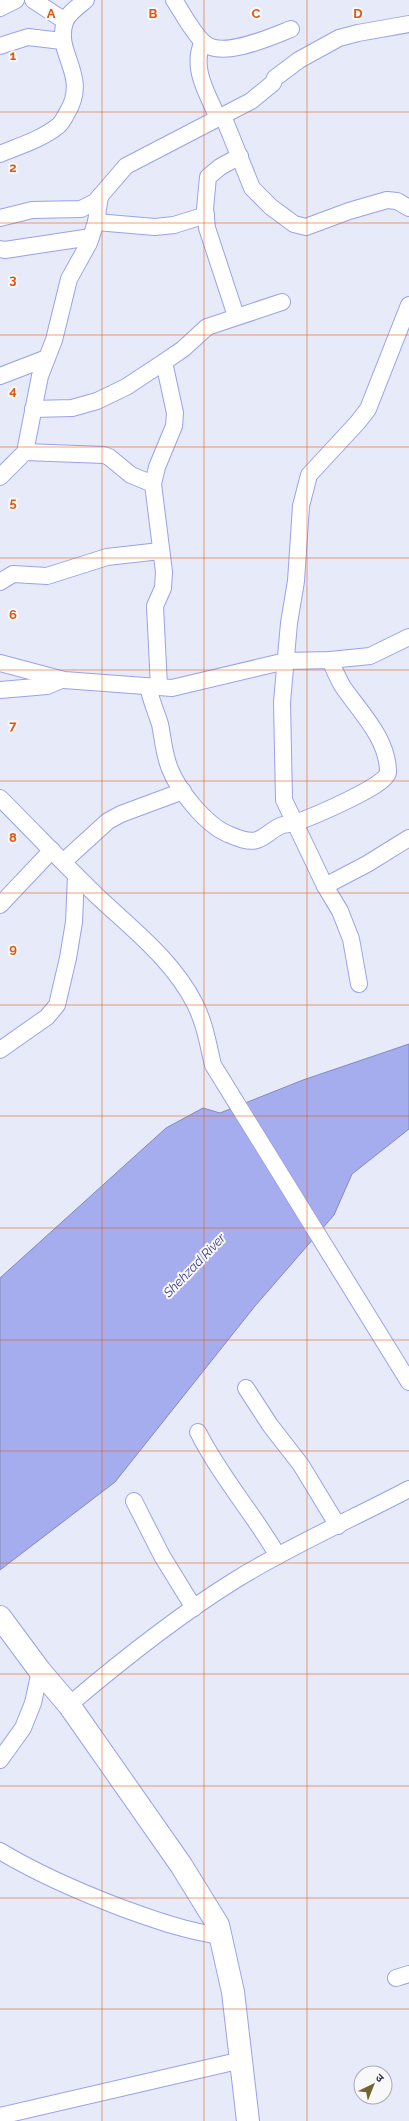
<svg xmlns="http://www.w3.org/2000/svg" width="409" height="2121" font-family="Raleway,'Noto Sans Devanagari',sans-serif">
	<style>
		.water { fill: #a6adef; stroke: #8389c0 }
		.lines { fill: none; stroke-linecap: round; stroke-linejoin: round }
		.minor-casing { stroke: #9aa1ec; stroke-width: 18 }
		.primary-casing { stroke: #9aa1ec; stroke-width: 24 }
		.minor { stroke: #fff; stroke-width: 16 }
		.primary { stroke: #fff; stroke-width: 22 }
		.grid { fill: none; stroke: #df5710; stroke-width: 1; stroke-opacity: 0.55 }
		.labels { text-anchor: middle; stroke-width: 4; stroke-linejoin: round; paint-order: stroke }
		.water-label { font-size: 13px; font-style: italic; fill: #3d3e8b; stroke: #f8f8f8 }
		.grid-label { font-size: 13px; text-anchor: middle; font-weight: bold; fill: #df5710; stroke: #f8f8f8; stroke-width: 4; stroke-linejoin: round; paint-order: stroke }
	</style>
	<rect width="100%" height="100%" fill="#e7eaf9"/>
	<path class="water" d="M409 1044V1129L352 1174 334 1215 255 1306 115 1482 0 1570V1278L166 1128 203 1108 220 1113 303 1080Z"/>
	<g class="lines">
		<defs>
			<g id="minor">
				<path d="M33 0 65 21"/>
				<path d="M174 0C182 12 193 33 204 43 222 59 271 37 291 29"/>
				<path d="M0 8 16 0"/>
				<path d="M203 42C190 67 208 95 218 118"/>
				<path d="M0 46 28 37 62 41"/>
				<path d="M223 116 252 188 271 207 294 224 306 227 349 211 387 200 397 201 409 208"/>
				<path d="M0 154C19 146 42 139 58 126 62 123 64 118 67 113 90 75 54 54 65 22 68 13 79 6 86 0"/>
				<path d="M0 218 32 210 81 209 95 202 126 166 251 101 273 83 275 78 299 60 339 38 358 33 409 24"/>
				<path d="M96 222 155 227 174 225 206 215"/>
				<path d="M0 249 5 250 91 237"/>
				<path d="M236 316 207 228 205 209 208 177 220 167 240 156"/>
				<path d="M0 376 47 358"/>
				<path d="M33 409 72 408 97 401 126 387 164 362 183 349 207 327 282 302"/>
				<path d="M25 452 104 455 109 457 131 475 153 484"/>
				<path d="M0 477 25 452 40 376 54 340 69 279 89 243 96 222 100 196"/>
				<path d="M0 582 13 574 47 576 107 557 160 551"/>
				<path d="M0 663 64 680 172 688 286 661 330 660 370 656 409 637"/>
				<path d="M148 687C151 700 156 712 160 724 163 739 164 755 170 769 178 790 206 825 228 834 235 837 248 843 257 840 266 837 273 828 283 825 286 824 291 824 295 823 309 818 389 785 388 772 388 739 361 713 343 687 338 679 334 669 330 660"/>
				<path d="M159 687 155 606 163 588 164 572 153 484 157 467 174 426 175 413 164 362"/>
				<path d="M0 690 47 686 59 681"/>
				<path d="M0 798C32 830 63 863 96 895 131 928 173 960 195 1004 205 1024 208 1044 213 1065L409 1382"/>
				<path d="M63 862 108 821 121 814 183 791"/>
				<path d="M325 886 367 864 409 838"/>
				<path d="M0 905 52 850"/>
				<path d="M359 984 351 939 340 911 325 886 284 800 282 702 289 623 296 581 301 506 309 475 358 422 368 409 409 305"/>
				<path d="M0 1050 47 1017 57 1005 68 958 74 922 76 876"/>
				<path d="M246 1388 270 1425 301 1465 338 1526"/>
				<path d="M198 1432C220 1476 253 1513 278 1556"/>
				<path d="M134 1501 162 1556 194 1608"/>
				<path d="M69 1705C122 1660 177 1616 237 1579 292 1545 352 1519 409 1489"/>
				<path d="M0 1760 23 1728 33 1703 40 1671"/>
				<path d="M0 1851C38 1874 80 1892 122 1908 155 1920 186 1931 221 1936"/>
				<path d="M396 1978 409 1974"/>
				<path d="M0 2116 242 2060"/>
			</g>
			<path id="primary" d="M0 1617 40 1671 69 1705 181 1865 218 1925 233 1992 248 2121"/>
		</defs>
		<use href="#minor" class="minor-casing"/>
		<use href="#primary" class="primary-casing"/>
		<use href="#minor" class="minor"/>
		<use href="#primary" class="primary"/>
	</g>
	<path class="grid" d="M102 0V2121M204 0V2121M307 0V2121M0 112H409M0 223H409M0 335H409M0 447H409M0 558H409M0 670H409M0 781H409M0 893H409M0 1005H409M0 1116H409M0 1228H409M0 1340H409M0 1451H409M0 1563H409M0 1674H409M0 1786H409M0 1898H409M0 2009H409"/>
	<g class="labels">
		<g class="water-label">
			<text transform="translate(194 1265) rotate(-46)" y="5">Shehzad River</text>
		</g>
	</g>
	<g class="grid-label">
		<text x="51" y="18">A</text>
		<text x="153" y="18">B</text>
		<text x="256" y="18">C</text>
		<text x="358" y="18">D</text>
		<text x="13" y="60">1</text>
		<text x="13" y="172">2</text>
		<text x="13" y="284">3</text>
		<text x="13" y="395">4</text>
		<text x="13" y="507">5</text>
		<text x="13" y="619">6</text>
		<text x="13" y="730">7</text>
		<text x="13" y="842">8</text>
		<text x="13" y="953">9</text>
	</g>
	<g transform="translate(373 2085) rotate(43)"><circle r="19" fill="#f8f8f8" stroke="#a9aab6"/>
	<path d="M0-3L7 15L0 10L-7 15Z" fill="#6f6633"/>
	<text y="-6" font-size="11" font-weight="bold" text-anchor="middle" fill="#323554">उ</text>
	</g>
</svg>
